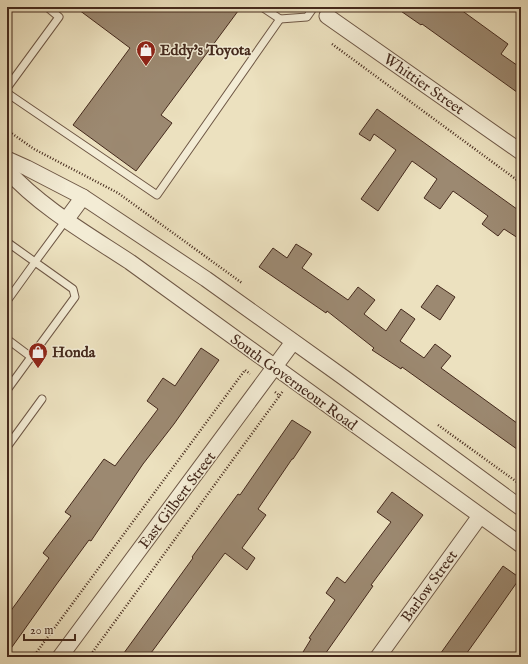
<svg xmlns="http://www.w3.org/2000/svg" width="528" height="664" font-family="'IM FELL English',serif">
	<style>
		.building { fill: #9c8971; stroke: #452a1d }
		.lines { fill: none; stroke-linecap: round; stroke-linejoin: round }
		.lane-casing { stroke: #6f5846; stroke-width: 9 }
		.street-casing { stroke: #6f5846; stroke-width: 17 }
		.path { stroke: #452a1d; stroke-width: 2.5; stroke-dasharray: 1 2; stroke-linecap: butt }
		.lane { stroke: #f3ecd5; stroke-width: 7 }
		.street { stroke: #f3ecd5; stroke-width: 15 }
		.labels { text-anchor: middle; stroke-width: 3; stroke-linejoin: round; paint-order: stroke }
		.poi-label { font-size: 15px; font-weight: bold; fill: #452a1d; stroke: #f3ecd5; text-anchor: start }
		.street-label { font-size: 15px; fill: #452a1d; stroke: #f3ecd5 }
	</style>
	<rect width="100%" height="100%" fill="#ece1bf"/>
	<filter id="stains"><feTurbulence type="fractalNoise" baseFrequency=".005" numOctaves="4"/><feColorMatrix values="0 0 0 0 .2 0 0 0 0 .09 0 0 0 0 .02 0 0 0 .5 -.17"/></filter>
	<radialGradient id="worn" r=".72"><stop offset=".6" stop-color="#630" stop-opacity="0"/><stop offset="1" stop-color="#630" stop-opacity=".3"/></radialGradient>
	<g class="building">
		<path d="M75 7H241L161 115 172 123 136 171 73 125 130 48Z"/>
		<path d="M395 7H457L508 44 501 54 521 68V95L422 24 421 25Z"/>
		<path d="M377 109 521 212V240L504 229 498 236 482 224 488 216 453 191 440 209 424 198 437 179 412 161 378 211 361 199 396 150 374 134 370 141 359 134Z"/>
		<path d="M296 244 312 254 302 268 348 300 358 287 375 300 364 314 386 331 401 309 415 319 400 341 424 358 435 344 451 356 441 368 521 426V452L402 367 401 369 372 350 374 348 327 311 326 313 259 267 273 248 287 258Z"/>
		<path d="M437 285 455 297 440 320 421 307Z"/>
		<path d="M201 348 219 360 174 424 143 464 91 541 89 540 56 585 7 654V616L49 558 43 553 71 516 65 512 104 459 115 466 158 409 147 401 163 378 175 386Z"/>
		<path d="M292 420 311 432 293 459H292L258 509 266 515 242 548 255 558 247 570 225 553 148 657H121L193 558 192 557 238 494 240 495Z"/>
		<path d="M392 492 423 515 371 585 373 586 323 657H300L311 639 309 638 335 600 326 593 337 577 345 583 391 522 377 512Z"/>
		<path d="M503 566 520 578 494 615 464 657H438Z"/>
	</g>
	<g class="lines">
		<defs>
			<g id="lane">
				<path d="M280 19 307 17 314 7"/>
				<path d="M7 88 59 17 47 7"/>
				<path d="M7 93 157 195 280 19 262 7"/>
				<path d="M7 242 35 262 7 301"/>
				<path d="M7 339 31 357 75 297 73 289 35 262 66 220"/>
				<path d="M7 390 31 357"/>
				<path d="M7 447 42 399"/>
			</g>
			<g id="street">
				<path d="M327 16 521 152"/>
				<path d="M7 159 27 168 83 197 206 279 343 377 521 508"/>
				<path d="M7 170C40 207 89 235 130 262L521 545"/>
				<path d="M66 220 83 197"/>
				<path d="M60 657 293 342"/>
				<path d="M378 657 480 516"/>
			</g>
		</defs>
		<use href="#lane" class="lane-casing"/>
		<use href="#street" class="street-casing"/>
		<g class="path">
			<path d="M332 44 521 183"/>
			<path d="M7 130 34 149 118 193 242 283"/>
			<path d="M275 392 280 396"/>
			<path d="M438 425 521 485"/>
			<path d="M33 657 245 370 250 374"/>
			<path d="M89 657 283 391"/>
		</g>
		<use href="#lane" class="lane"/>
		<use href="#street" class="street"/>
	</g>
	<defs>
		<symbol id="shop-pin" viewBox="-11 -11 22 30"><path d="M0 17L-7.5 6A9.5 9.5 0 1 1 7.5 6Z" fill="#8f2418" stroke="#f3ecd5"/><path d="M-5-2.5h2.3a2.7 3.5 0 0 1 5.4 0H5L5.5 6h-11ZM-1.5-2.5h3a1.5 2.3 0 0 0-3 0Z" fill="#fff"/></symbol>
	</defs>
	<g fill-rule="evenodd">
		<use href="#shop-pin" x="135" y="39" width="22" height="30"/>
		<use href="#shop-pin" x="27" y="341" width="22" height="30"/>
	</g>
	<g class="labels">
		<g class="poi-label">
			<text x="160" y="55">Eddy's Toyota</text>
			<text x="52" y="357">Honda</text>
		</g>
		<g class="street-label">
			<text transform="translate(424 84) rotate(35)" y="5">Whittier Street</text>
			<text transform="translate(294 382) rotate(36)" y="5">South Governeour Road</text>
			<text transform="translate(177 500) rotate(-53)" y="5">East Gilbert Street</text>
			<text transform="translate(429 586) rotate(-54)" y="5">Barlow Street</text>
		</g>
	</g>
	<rect width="528" height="664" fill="none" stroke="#ece1bf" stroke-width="24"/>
	<rect x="8" y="8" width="512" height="648" fill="none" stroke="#452a1d" stroke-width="2"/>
	<rect x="12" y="12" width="504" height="640" fill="none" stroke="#452a1d"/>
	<path d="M24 634v6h51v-6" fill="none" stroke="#452a1d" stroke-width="2"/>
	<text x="30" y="634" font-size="12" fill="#452a1d" stroke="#f3ecd5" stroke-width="3" paint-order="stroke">20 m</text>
	<rect width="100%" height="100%" filter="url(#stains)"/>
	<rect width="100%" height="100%" fill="url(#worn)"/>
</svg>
